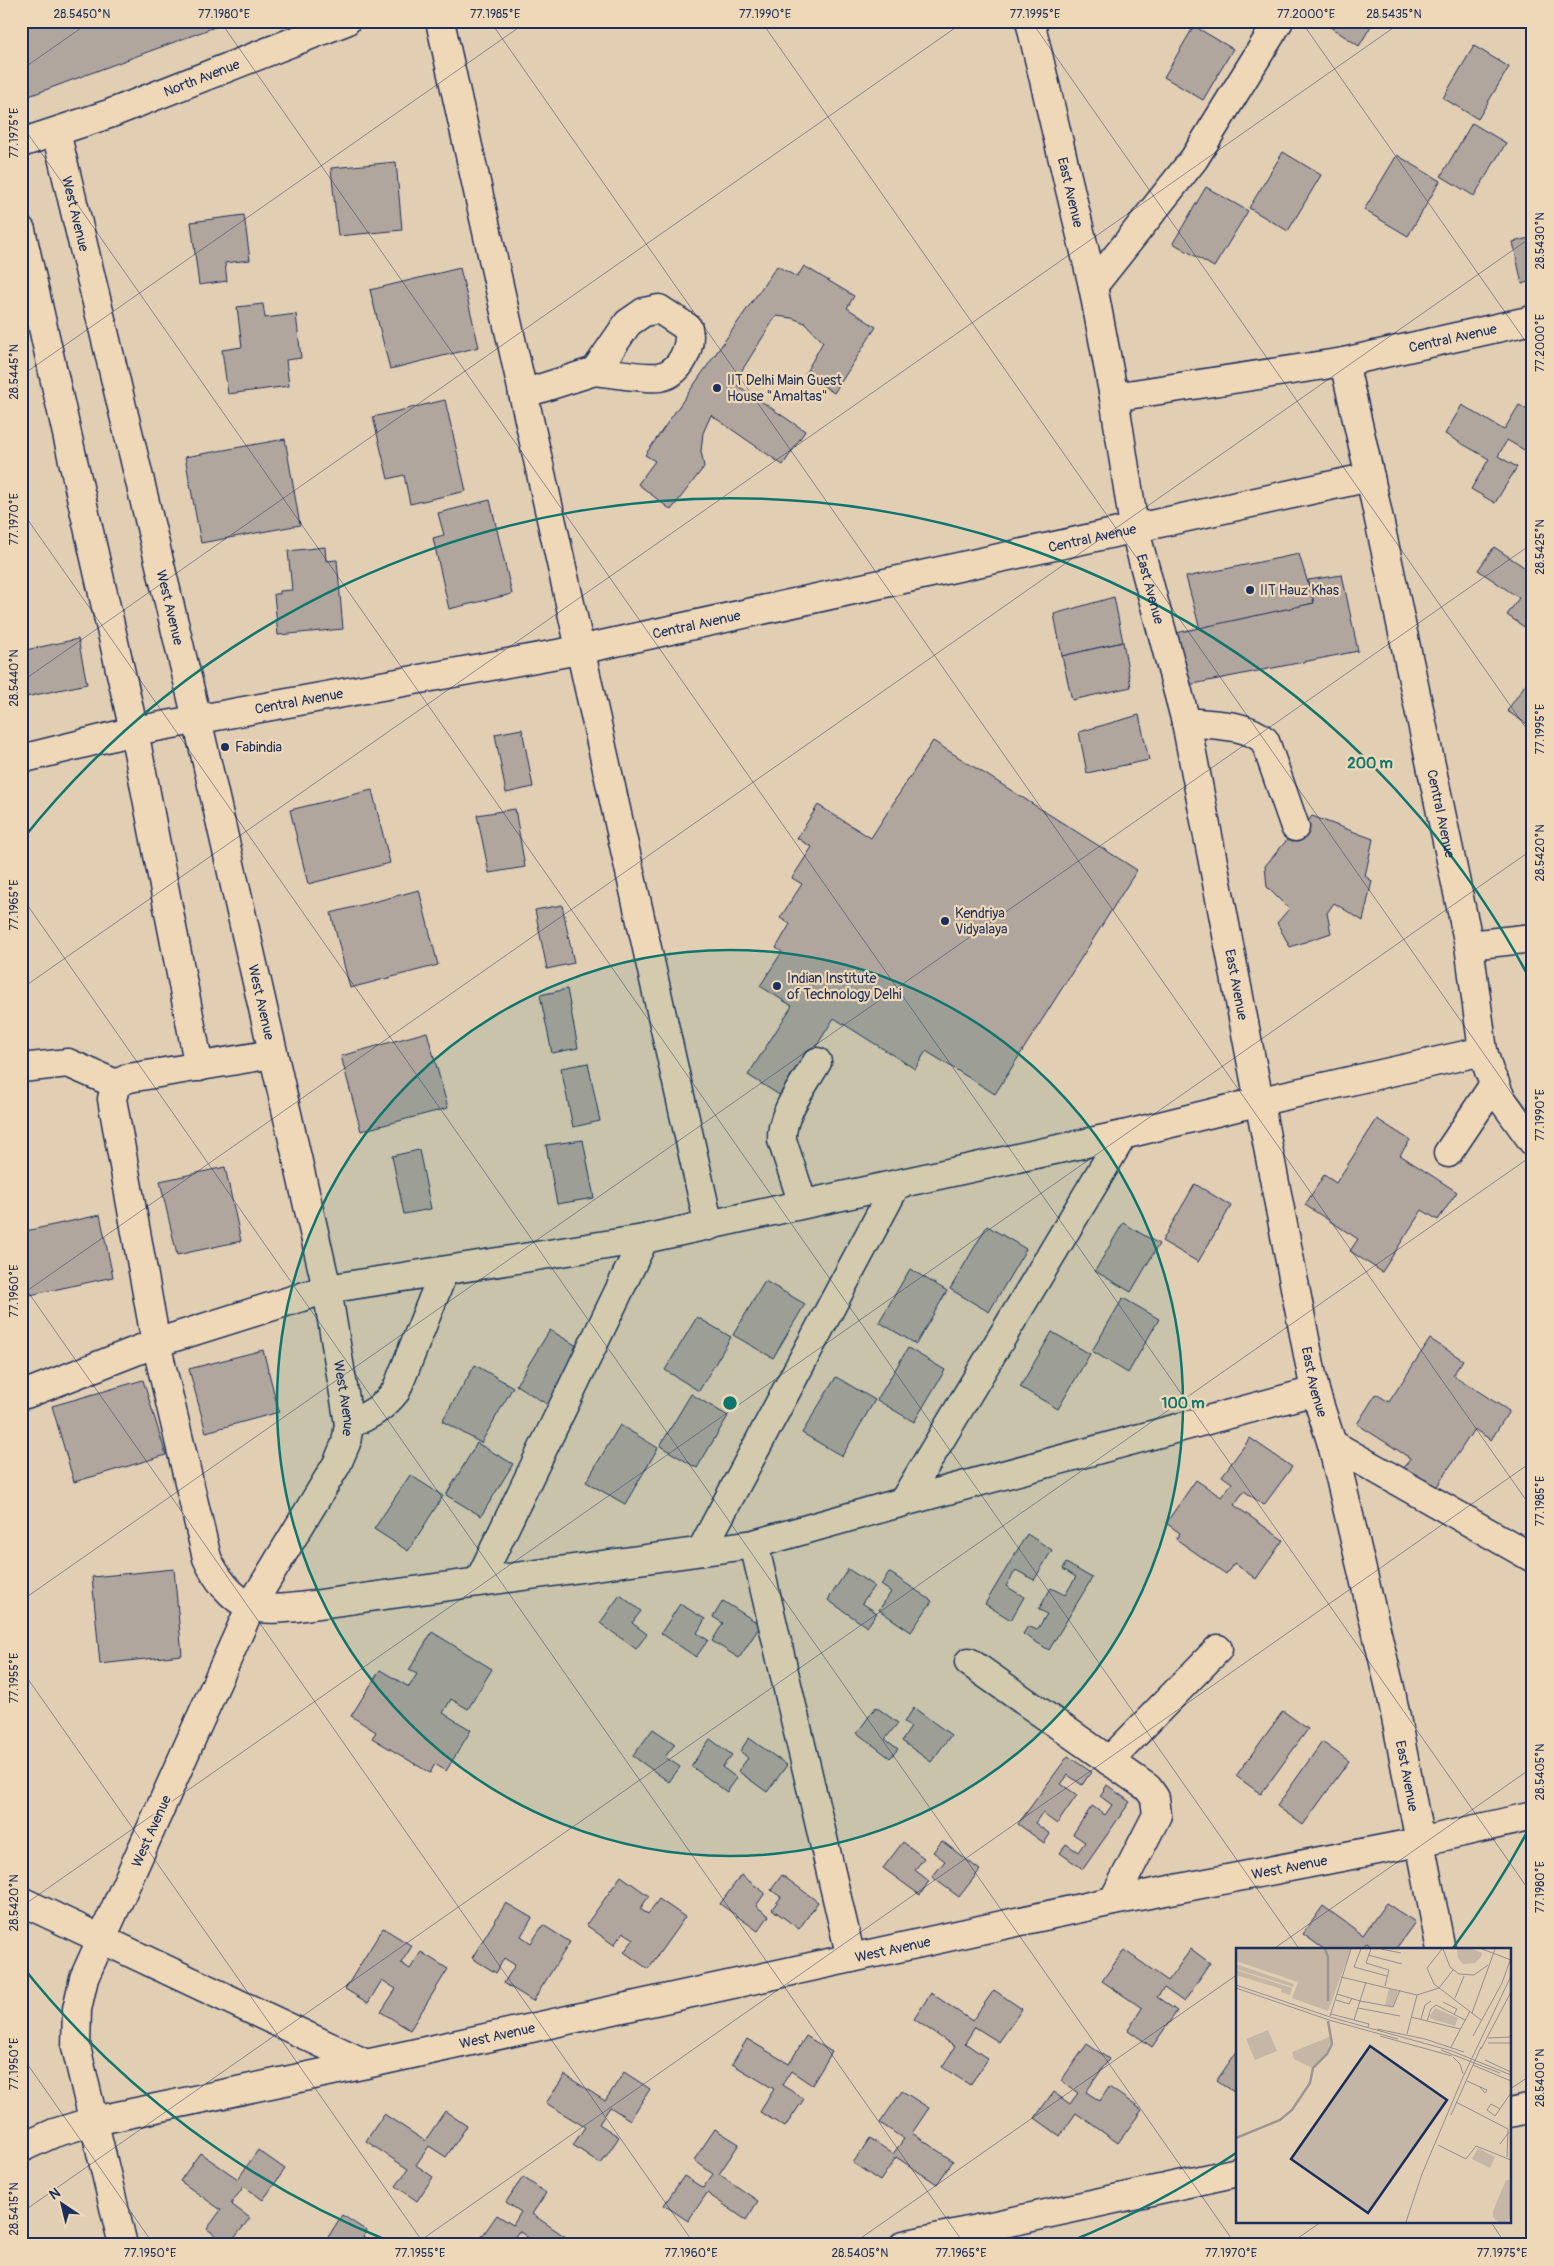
<svg xmlns="http://www.w3.org/2000/svg" width="1554" height="2266" font-family="Pangolin,sans-serif">
	<style>
		.building { fill: #b1a69e; stroke: #1b2f5e }
		.lines { fill: none; stroke-linecap: round; stroke-linejoin: round }
		.minor-casing { stroke: #1b2f5e; stroke-width: 31 }
		.minor { stroke: #efd8b8; stroke-width: 28 }
		.ticks { fill: none; stroke: #1b2f5e; stroke-width: 1; stroke-opacity: 0.45 }
		.ring { fill: none; stroke: #0f766e; stroke-width: 2.5 }
		.poi-dot { fill: #1b2f5e; stroke: #efd8b8; stroke-width: 2 }
		.labels { text-anchor: middle; stroke-width: 4.5; stroke-linejoin: round; paint-order: stroke }
		.street-label { font-size: 14px; fill: #1b2f5e; stroke: #efd8b8 }
		.poi-label { font-size: 14px; fill: #1b2f5e; stroke: #efd8b8; text-anchor: start }
		.inset-river { fill: none; stroke: #9b9594; stroke-width: 2.5 }
		.inset-road { fill: none; stroke: #928e91; stroke-width: 1 }
		.view { fill: #1b2f5e; fill-opacity: 0.15; stroke: #1b2f5e; stroke-width: 2.5 }
		.inset-edge { fill: none; stroke: #1b2f5e; stroke-width: 2.5 }
		.centre { fill: #0f766e; stroke: #efd8b8; stroke-width: 2.5 }
		.ring-label { font-size: 15px; text-anchor: middle; font-weight: bold; fill: #0f766e; stroke: #efd8b8; stroke-width: 4.5; stroke-linejoin: round; paint-order: stroke }
		.neatline { fill: none; stroke: #1b2f5e; stroke-width: 2 }
		.ticks-label { font-size: 12px; text-anchor: middle; fill: #1b2f5e }
	</style>
	<rect width="100%" height="100%" fill="#e2ceb3"/>
	<filter id="ink" filterUnits="userSpaceOnUse"><feTurbulence type="fractalNoise" baseFrequency=".02" numOctaves="2"/><feDisplacementMap in="SourceGraphic" scale="10" xChannelSelector="R" yChannelSelector="G"/><feConvolveMatrix kernelMatrix="1 2 1 2 8 2 1 2 1" color-interpolation-filters="sRGB"/></filter>
	<g filter="url(#ink)">
		<g class="building">
			<path d="M21 21H231L21 99Z"/>
			<path d="M1321 21H1374L1359 46Z"/>
			<path d="M1194 26 1233 49 1203 100 1164 77Z"/>
			<path d="M1474 46 1509 67 1478 119 1443 98Z"/>
			<path d="M1472 123 1506 143 1474 196 1441 176Z"/>
			<path d="M1283 152 1321 175 1288 231 1249 208Z"/>
			<path d="M1397 155 1440 181 1408 236 1364 210Z"/>
			<path d="M396 162 402 230 338 236 331 168Z"/>
			<path d="M1206 187 1248 211 1214 267 1173 243Z"/>
			<path d="M244 215 250 260 225 263 227 281 199 285 191 222Z"/>
			<path d="M1533 237V281L1522 284 1513 242Z"/>
			<path d="M777 266 797 277 804 266 854 296 847 308 876 327 834 393 805 374 823 342 805 323 792 318 776 316 734 383 805 431 783 465 711 415 703 433 701 451 704 467 671 510 638 484 655 461 645 455Z"/>
			<path d="M460 268 479 347 390 369 370 290Z"/>
			<path d="M263 304 265 318 296 314 301 358 286 360 289 386 228 394 222 350 242 347 237 307Z"/>
			<path d="M445 400 466 491 410 504 404 475 388 479 373 417Z"/>
			<path d="M1462 405 1504 430 1519 405 1533 413V440L1526 451 1507 440 1498 456 1517 467 1495 503 1471 489 1489 459 1445 434Z"/>
			<path d="M285 439 300 525 201 543 185 457Z"/>
			<path d="M490 500 512 594 449 609 433 538 444 535 438 513Z"/>
			<path d="M325 547 326 561 337 560 343 629 278 635 274 594H280V591L292 590 288 551Z"/>
			<path d="M1494 547 1533 573V585L1527 593 1533 597V633L1507 615 1519 598 1478 570Z"/>
			<path d="M1299 554 1314 603 1200 629 1186 577Z"/>
			<path d="M1342 575 1358 651 1188 685 1176 633 1314 603 1308 580Z"/>
			<path d="M1114 597 1123 642 1062 656 1054 614Z"/>
			<path d="M78 639 87 684 21 698V651Z"/>
			<path d="M1123 642 1131 687 1072 700 1062 656Z"/>
			<path d="M1527 682 1533 686V728L1507 711Z"/>
			<path d="M1139 715 1149 760 1087 773 1079 732Z"/>
			<path d="M522 729 533 787 506 793 495 734Z"/>
			<path d="M933 741 1137 870 995 1094 926 1051 915 1069 834 1018 784 1098 748 1075 792 1006 760 986 782 952 776 948 790 924 780 918 802 884 792 878 812 847 797 838 818 805 871 838Z"/>
			<path d="M372 790 390 863 308 884 290 810Z"/>
			<path d="M515 809 525 867 489 873 477 815Z"/>
			<path d="M1312 816 1373 839 1365 876 1372 881 1363 921 1334 903 1327 913 1331 933 1290 947 1277 923 1289 909 1267 887 1265 866 1292 834 1296 836Z"/>
			<path d="M419 890 438 965 350 988 331 913Z"/>
			<path d="M562 905 574 963 547 969 535 910Z"/>
			<path d="M567 989 578 1048 552 1053 540 995Z"/>
			<path d="M427 1032 448 1108 361 1131 341 1056Z"/>
			<path d="M588 1063 600 1121 573 1127 561 1068Z"/>
			<path d="M1377 1119 1410 1140 1400 1155 1457 1192 1438 1220 1422 1210 1382 1272 1350 1251 1358 1239 1305 1205 1324 1175 1336 1183Z"/>
			<path d="M583 1140 594 1198 557 1204 546 1145Z"/>
			<path d="M419 1150 431 1209 404 1214 392 1156Z"/>
			<path d="M225 1167 241 1241 177 1255 160 1181Z"/>
			<path d="M1195 1184 1231 1206 1198 1262 1162 1241Z"/>
			<path d="M100 1215 113 1277 30 1295 21 1253V1232Z"/>
			<path d="M1123 1223 1159 1244 1131 1292 1095 1271Z"/>
			<path d="M987 1226 1026 1249 989 1312 950 1289Z"/>
			<path d="M910 1269 947 1291 916 1344 879 1322Z"/>
			<path d="M765 1281 805 1304 773 1358 733 1335Z"/>
			<path d="M1123 1298 1159 1319 1128 1373 1092 1351Z"/>
			<path d="M697 1317 731 1337 699 1391 665 1370Z"/>
			<path d="M550 1330 587 1352 553 1408 516 1385Z"/>
			<path d="M1052 1332 1090 1354 1058 1409 1020 1387Z"/>
			<path d="M1430 1339 1463 1360 1453 1375 1509 1411 1491 1440 1474 1429 1434 1491 1402 1471 1410 1458 1357 1424 1376 1394 1389 1402Z"/>
			<path d="M908 1348 945 1370 914 1422 877 1400Z"/>
			<path d="M263 1350 279 1412 206 1432 189 1369Z"/>
			<path d="M475 1365 513 1387 481 1443 442 1421Z"/>
			<path d="M836 1377 875 1400 842 1456 802 1433Z"/>
			<path d="M143 1380 166 1455 74 1482 52 1406Z"/>
			<path d="M691 1394 728 1416 697 1468 660 1446Z"/>
			<path d="M620 1425 658 1448 625 1504 586 1482Z"/>
			<path d="M1250 1438 1292 1467 1264 1505 1244 1491 1234 1505 1283 1540 1256 1579 1234 1563 1226 1574 1176 1539 1180 1533 1166 1523 1196 1480 1221 1497 1232 1483 1222 1476Z"/>
			<path d="M477 1443 513 1464 481 1516 446 1495Z"/>
			<path d="M410 1475 443 1496 408 1551 374 1529Z"/>
			<path d="M1027 1534 1052 1550 1034 1580 1016 1570 1006 1586 1024 1597 1011 1620 985 1604Z"/>
			<path d="M1066 1563 1092 1578 1049 1650 1023 1634 1028 1626 1037 1630 1047 1614 1039 1609 1051 1588 1065 1595 1076 1577 1063 1569Z"/>
			<path d="M174 1569 182 1655 100 1664 92 1577Z"/>
			<path d="M848 1569 874 1586 862 1603 877 1613 867 1627 828 1600Z"/>
			<path d="M889 1572 932 1601 911 1632 879 1610 891 1592 881 1585Z"/>
			<path d="M620 1595 641 1611 632 1623 647 1634 636 1649 600 1623Z"/>
			<path d="M723 1601 761 1625 739 1658 712 1641 723 1623 713 1617Z"/>
			<path d="M680 1604 705 1619 697 1633 708 1640 696 1657 661 1633Z"/>
			<path d="M432 1632 492 1669 468 1709 451 1699 443 1713 471 1730 446 1771 435 1764 430 1773 372 1738 376 1732 351 1716 380 1670 409 1687 417 1674 409 1670Z"/>
			<path d="M876 1707 898 1723 885 1739 898 1749 890 1758 857 1733Z"/>
			<path d="M914 1708 951 1735 931 1762 902 1741 911 1727 904 1722Z"/>
			<path d="M1283 1711 1308 1729 1261 1794 1236 1776Z"/>
			<path d="M653 1729 675 1744 665 1757 680 1767 669 1782 633 1756Z"/>
			<path d="M749 1738 787 1765 767 1792 738 1771 748 1758 740 1751Z"/>
			<path d="M710 1739 732 1755 722 1767 737 1778 727 1792 691 1766Z"/>
			<path d="M1322 1742 1349 1761 1303 1825 1277 1806Z"/>
			<path d="M1068 1756 1091 1772 1082 1785 1068 1775 1061 1784 1077 1795 1057 1824 1042 1813 1035 1823 1050 1834 1044 1843 1018 1824Z"/>
			<path d="M1107 1785 1130 1802 1083 1869 1060 1853 1066 1844 1078 1852 1085 1842 1073 1834 1092 1806 1105 1815 1112 1805 1100 1796Z"/>
			<path d="M942 1841 980 1870 959 1897 932 1877 945 1861 933 1852Z"/>
			<path d="M903 1842 924 1858 915 1870 929 1881 920 1895 883 1868Z"/>
			<path d="M741 1875 765 1893 756 1906 769 1916 758 1931 720 1904Z"/>
			<path d="M782 1875 818 1902 799 1929 772 1909 781 1897 771 1890Z"/>
			<path d="M621 1876 649 1896 640 1909 648 1914 659 1899 685 1917 648 1969 624 1952 634 1939 623 1932 614 1945 586 1925Z"/>
			<path d="M506 1903 532 1918 521 1936 531 1943 543 1925 570 1942 533 2001 504 1983 515 1965 504 1958 496 1973 472 1958Z"/>
			<path d="M1386 1903 1415 1922 1395 1950H1378L1367 1942 1361 1950H1325L1303 1934 1323 1906 1363 1935Z"/>
			<path d="M383 1928 412 1946 401 1963 410 1969 421 1952 448 1969 410 2030 381 2012 396 1989 382 1980 368 2003 345 1989Z"/>
			<path d="M1191 1949 1210 1963 1184 2002 1164 1988 1157 1997 1177 2011 1152 2047 1128 2030 1142 2008 1102 1981 1124 1950 1168 1981Z"/>
			<path d="M994 1990 1022 2009 999 2042 975 2027 965 2043 988 2059 970 2085 942 2067 955 2047 914 2019 931 1993 972 2021Z"/>
			<path d="M806 2036 832 2052 812 2085 791 2071 782 2085 804 2099 785 2127 760 2112 774 2089 732 2064 747 2039 789 2064Z"/>
			<path d="M1087 2044 1109 2059 1086 2092 1100 2101 1109 2087 1142 2110 1118 2143 1076 2113 1060 2136 1035 2118 1053 2092 1070 2104 1078 2093 1061 2081Z"/>
			<path d="M1238 2050V2095L1217 2080Z"/>
			<path d="M624 2072 650 2089 630 2120 610 2107 599 2124 619 2137 601 2164 573 2145 585 2127 546 2103 565 2075 605 2101Z"/>
			<path d="M902 2091 929 2108 912 2133 953 2161 937 2184 896 2157 880 2181 853 2163 870 2138 893 2154 904 2139 880 2123Z"/>
			<path d="M445 2111 467 2126 446 2157 429 2146 416 2165 433 2177 417 2201 396 2186 408 2169 366 2141 384 2114 425 2141Z"/>
			<path d="M715 2129 739 2144 719 2174 758 2201 746 2220 707 2193 688 2221 664 2205 684 2176 703 2188 713 2174 694 2160Z"/>
			<path d="M258 2150 285 2169 263 2200 244 2186 231 2204 250 2218 229 2245 207 2229 221 2210 180 2181 200 2153 238 2179Z"/>
			<path d="M523 2177 546 2193 532 2214 573 2242 571 2245H538L519 2231 509 2245H476L497 2215 513 2225 521 2212 506 2202Z"/>
			<path d="M342 2215 367 2231 358 2245H328L325 2242Z"/>
		</g>
		<g class="lines">
			<defs>
				<g id="minor">
					<path d="M440 21 709 1226"/>
					<path id="s1" d="M1030 21 1093 286 1114 397 1134 527 1186 722 1315 1391 1332 1444 1391 1692 1441 1950"/>
					<path id="s2" d="M56 132 197 719 327 1289 349 1424 346 1443 337 1464 251 1606 84 1978 77 2009 76 2047 123 2245"/>
					<path id="s3" d="M21 143 109 114 346 21"/>
					<path d="M21 230 134 731 199 1067"/>
					<path d="M1093 286 1194 159 1279 21"/>
					<path id="s4" d="M1344 362 1370 477 1469 945 1483 1051 1489 1071 1501 1098 1533 1142"/>
					<path d="M523 394 595 371 628 323 644 312 659 309 688 328C692 346 682 372 660 377 645 379 612 373 595 371"/>
					<path id="s5" d="M1114 397 1344 362 1533 320"/>
					<path d="M1186 722C1213 725 1245 723 1265 741L1295 827"/>
					<path id="s6" d="M21 759 134 731 579 650 1370 477"/>
					<path d="M1469 945 1533 938"/>
					<path d="M273 1054 129 1078 116 1084 112 1099 156 1343 207 1558C215 1576 231 1599 251 1606 265 1611 285 1608 298 1607L754 1544 903 1502 1315 1391"/>
					<path d="M21 1068 68 1063 116 1084"/>
					<path d="M1448 1153 1495 1083"/>
					<path d="M803 1204 782 1140C780 1115 805 1083 817 1062"/>
					<path d="M26 1394 156 1343 327 1289 644 1239 1123 1135 1257 1102 1483 1051"/>
					<path d="M349 1424C369 1416 383 1408 396 1391L444 1271"/>
					<path d="M1332 1444 1533 1558"/>
					<path d="M903 1502 1123 1135"/>
					<path d="M754 1544 851 1958"/>
					<path d="M701 1551 896 1185"/>
					<path d="M479 1581 644 1239"/>
					<path d="M969 1662 1148 1788 1155 1798 1157 1815 1113 1901"/>
					<path d="M1109 1761 1218 1649"/>
					<path d="M21 1901 366 2064"/>
					<path d="M1510 2113 1533 2108"/>
					<path id="s7" d="M21 2148 54 2133 94 2121 366 2064 1113 1901 1419 1842 1533 1816"/>
					<path d="M904 2245 1238 2172"/>
				</g>
			</defs>
			<use href="#minor" class="minor-casing"/>
			<use href="#minor" class="minor"/>
		</g>
	</g>
	<path class="ticks" d="M220 21 1533 1896M490 21 1533 1510M761 21 1533 1124M1031 21 1533 738M1301 21 1533 352M21 70 91 21M21 124 1300 1950M21 376 528 21M21 510 1236 2245M21 682 965 21M21 896 965 2245M21 989 1403 21M21 1282 695 2245M21 1295 1533 236M21 1601 1533 543M21 1669 425 2245M21 1907 1533 849M1272 1950 1533 1767M21 2055 154 2245M1510 2089 1533 2074M21 2213 1533 1155M1491 2222 1506 2245M414 2245 1533 1461M851 2245 1238 1974M1288 2245 1321 2222"/>
	<circle cx="730" cy="1403" r="453" fill="#0f766e" fill-opacity=".12"/>
	<g class="ring">
		<circle cx="730" cy="1403" r="453"/>
		<path d="M1533 1821A905 905 0 0 1 1453 1948M1236 2153A905 905 0 0 1 1069 2242M391 2242A905 905 0 0 1 22 1966M22 840A905 905 0 0 1 1533 985"/>
	</g>
	<g class="poi-dot">
		<circle cx="717" cy="388" r="5"/>
		<circle cx="1250" cy="590" r="5"/>
		<circle cx="225" cy="747" r="5"/>
		<circle cx="945" cy="921" r="5"/>
		<circle cx="777" cy="986" r="5"/>
	</g>
	<g class="labels">
		<g class="street-label">
			<text dy="5" stroke="none"><textPath href="#s3" startOffset="192">North Avenue</textPath></text>
			<text dy="5" stroke="none"><textPath href="#s1" startOffset="176">East Avenue</textPath></text>
			<text dy="5" stroke="none"><textPath href="#s2" startOffset="84">West Avenue</textPath></text>
			<text dy="5" stroke="none"><textPath href="#s5" startOffset="344">Central Avenue</textPath></text>
			<text dy="5" stroke="none"><textPath href="#s6" startOffset="1094">Central Avenue</textPath></text>
			<text dy="5" stroke="none"><textPath href="#s1" startOffset="581">East Avenue</textPath></text>
			<text dy="5" stroke="none"><textPath href="#s2" startOffset="489">West Avenue</textPath></text>
			<text dy="5" stroke="none"><textPath href="#s6" startOffset="689">Central Avenue</textPath></text>
			<text dy="5" stroke="none"><textPath href="#s6" startOffset="284">Central Avenue</textPath></text>
			<text dy="5" stroke="none"><textPath href="#s4" startOffset="462">Central Avenue</textPath></text>
			<text dy="5" stroke="none"><textPath href="#s1" startOffset="986">East Avenue</textPath></text>
			<text dy="5" stroke="none"><textPath href="#s2" startOffset="894">West Avenue</textPath></text>
			<text dy="5" stroke="none"><textPath href="#s1" startOffset="1391">East Avenue</textPath></text>
			<text dy="5" stroke="none"><textPath href="#s2" startOffset="1299">West Avenue</textPath></text>
			<text dy="5" stroke="none"><textPath href="#s1" startOffset="1796">East Avenue</textPath></text>
			<text transform="translate(151 1831) rotate(-66)" y="5">West Avenue</text>
			<text dy="5" stroke="none"><textPath href="#s7" startOffset="1300">West Avenue</textPath></text>
			<text dy="5" stroke="none"><textPath href="#s7" startOffset="895">West Avenue</textPath></text>
			<text dy="5" stroke="none"><textPath href="#s7" startOffset="490">West Avenue</textPath></text>
		</g>
		<g class="poi-label">
			<text x="727" y="385">IIT Delhi Main Guest<tspan x="727" dy="16">House "Amaltas"</tspan></text>
			<text x="1260" y="595">IIT Hauz Khas</text>
			<text x="235" y="752">Fabindia</text>
			<text x="955" y="918">Kendriya<tspan x="955" dy="16">Vidyalaya</tspan></text>
			<text x="787" y="983">Indian Institute<tspan x="787" dy="16">of Technology Delhi</tspan></text>
		</g>
	</g>
	<g transform="translate(1236 1948)">
		<rect width="275" height="275" fill="#e2ceb3"/>
		<path d="M0 1H115L92 63 56 50 62 34 0 13ZM221 1H236L246 5 245 9 239 15 227 16 222 10ZM0 16 58 36 57 39 0 21ZM0 22 56 40 54 47 45 44 46 41 0 27ZM153 41 162 43 158 59 149 57ZM199 60 222 70 219 78 193 70ZM32 82 41 103 19 112 10 91ZM96 88 91 105 76 120 58 111 56 104ZM242 200 259 209 254 220 236 211ZM270 232H275V268L271 274H262L257 269V263Z" fill="#c5b6a6"/>
		<path class="inset-river" d="M89 1 92 9V53M0 190 44 172 56 162 74 135 77 120 91 106 96 96 92 73"/>
		<path class="inset-road" d="M125 1 118 19 151 28M135 1 130 15 153 22 149 38M145 1 165 5M206 1 191 20 198 36 245 72M207 1 214 19 223 26 238 27 252 17M246 1 275 12M132 7 166 16M105 29 181 47 203 40 217 22M0 37 94 69 216 103 275 127M0 40 93 72 162 91M101 46 124 53M219 50 228 28M100 52 113 56 116 50M124 53 157 59 164 42M207 54 221 61 218 66M122 60 164 68M236 65 259 1M95 66 133 76 132 79M94 68 115 1M175 69 224 81M185 71 189 57 195 53M118 72 130 34M191 73 195 61 200 57 229 72M141 81 189 91 228 104M171 86 181 47M144 88 216 108M237 88 266 35 275 10M252 90 275 89M252 95H275M215 99 234 63M245 101 275 44M205 102 264 125M217 109 224 116 227 126M249 112 275 124M237 117 275 133M231 133 251 142 249 145 244 139M220 154 272 181 271 209M264 161 255 156 251 162 259 168 275 145M215 167 245 99M264 196 273 184M202 197 230 211 240 198 275 212M170 274 186 226 227 129 275 28"/>
		<path class="view" d="M134 98 211 152 132 265 55 211Z"/>
		<rect width="275" height="275" class="inset-edge"/>
	</g>
	<circle cx="730" cy="1403" r="8" class="centre"/>
	<g class="ring-label">
		<text x="1370" y="768">200 m</text>
		<text x="1183" y="1408">100 m</text>
	</g>
	<rect width="1554" height="2266" fill="none" stroke="#efd8b8" stroke-width="55"/>
	<g transform="translate(62 2204) rotate(325)" stroke="#efd8b8" stroke-width="4" paint-order="stroke">
	<path d="M0-4L9 19L0 12L-9 19Z" fill="#1b2f5e"/>
	<text y="-8" font-size="14" font-weight="bold" text-anchor="middle" fill="#1b2f5e">N</text>
	</g>
	<rect x="28" y="28" width="1498" height="2210" class="neatline"/>
	<g class="ticks-label">
		<text x="82" y="18">28.5450°N</text>
		<text x="224" y="18">77.1980°E</text>
		<text x="495" y="18">77.1985°E</text>
		<text x="765" y="18">77.1990°E</text>
		<text x="1035" y="18">77.1995°E</text>
		<text x="1306" y="18">77.2000°E</text>
		<text x="1394" y="18">28.5435°N</text>
		<text transform="translate(14 133) rotate(-90)" y="4">77.1975°E</text>
		<text transform="translate(1540 241) rotate(-90)" y="4">28.5430°N</text>
		<text transform="translate(1540 343) rotate(-90)" y="4">77.2000°E</text>
		<text transform="translate(14 372) rotate(-90)" y="4">28.5445°N</text>
		<text transform="translate(14 519) rotate(-90)" y="4">77.1970°E</text>
		<text transform="translate(1540 547) rotate(-90)" y="4">28.5425°N</text>
		<text transform="translate(14 678) rotate(-90)" y="4">28.5440°N</text>
		<text transform="translate(1540 729) rotate(-90)" y="4">77.1995°E</text>
		<text transform="translate(1540 853) rotate(-90)" y="4">28.5420°N</text>
		<text transform="translate(14 905) rotate(-90)" y="4">77.1965°E</text>
		<text transform="translate(1540 1115) rotate(-90)" y="4">77.1990°E</text>
		<text transform="translate(14 1291) rotate(-90)" y="4">77.1960°E</text>
		<text transform="translate(1540 1501) rotate(-90)" y="4">77.1985°E</text>
		<text transform="translate(14 1678) rotate(-90)" y="4">77.1955°E</text>
		<text transform="translate(1540 1772) rotate(-90)" y="4">28.5405°N</text>
		<text transform="translate(1540 1887) rotate(-90)" y="4">77.1980°E</text>
		<text transform="translate(14 1903) rotate(-90)" y="4">28.5420°N</text>
		<text transform="translate(14 2064) rotate(-90)" y="4">77.1950°E</text>
		<text transform="translate(1540 2078) rotate(-90)" y="4">28.5400°N</text>
		<text transform="translate(14 2209) rotate(-90)" y="4">28.5415°N</text>
		<text x="150" y="2257">77.1950°E</text>
		<text x="420" y="2257">77.1955°E</text>
		<text x="691" y="2257">77.1960°E</text>
		<text x="860" y="2257">28.5405°N</text>
		<text x="961" y="2257">77.1965°E</text>
		<text x="1231" y="2257">77.1970°E</text>
		<text x="1502" y="2257">77.1975°E</text>
	</g>
</svg>
